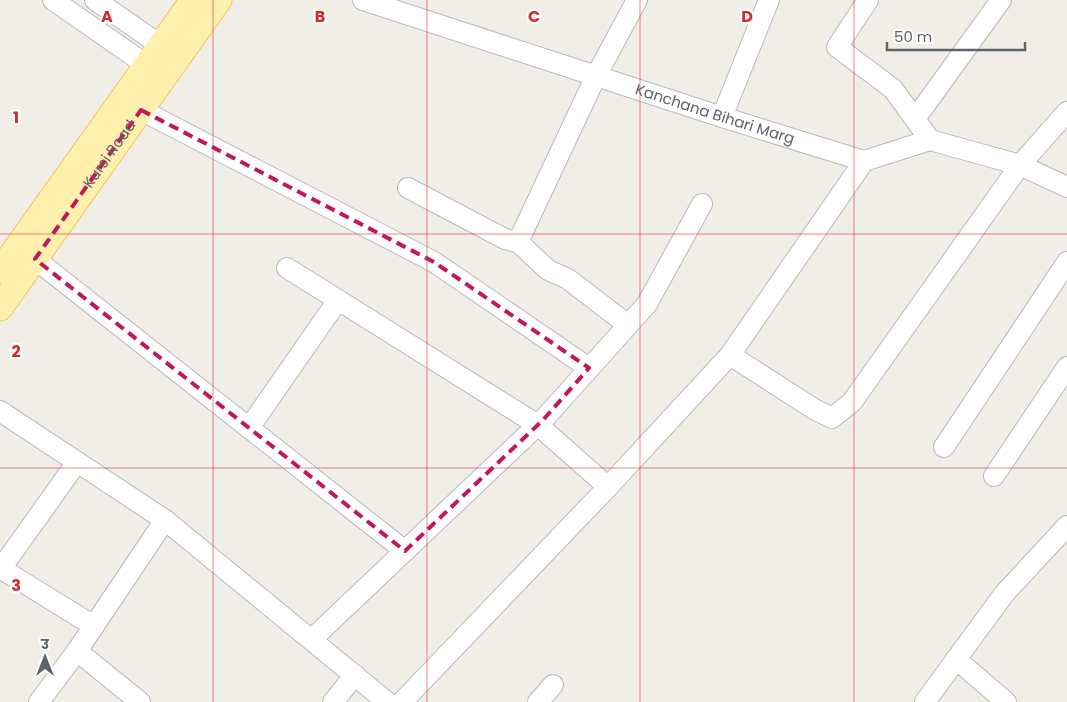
<svg xmlns="http://www.w3.org/2000/svg" width="1067" height="702" font-family="Poppins,'Noto Sans Devanagari',sans-serif">
	<style>
		.lines { fill: none; stroke-linecap: round; stroke-linejoin: round }
		.minor-casing { stroke: #b7b9bd; stroke-width: 22 }
		.major-casing { stroke: #f4c55d; stroke-width: 27 }
		.minor { stroke: #fff; stroke-width: 20 }
		.major { stroke: #fff0ae; stroke-width: 25 }
		.marked { fill: none; stroke: #c2185b; stroke-width: 4; stroke-dasharray: 10 6; stroke-linejoin: round }
		.grid { fill: none; stroke: #d62828; stroke-width: 1; stroke-opacity: 0.55 }
		.labels { text-anchor: middle; stroke-width: 4.5; stroke-linejoin: round; paint-order: stroke }
		.street-label { font-size: 15px; fill: #5e6367; stroke: #fff }
		.grid-label { font-size: 16px; text-anchor: middle; font-weight: bold; fill: #d62828; stroke: #fff; stroke-width: 4.5; stroke-linejoin: round; paint-order: stroke }
	</style>
	<rect width="100%" height="100%" fill="#f1eee7"/>
	<g class="lines">
		<defs>
			<g id="minor">
				<path d="M53 0 158 73"/>
				<path d="M95 0 172 53"/>
				<path id="s1" d="M363 0 722 117 864 161 930 140 1020 165 1067 187"/>
				<path d="M868 0 837 47 893 89 930 140"/>
				<path d="M141 110 434 262 589 368"/>
				<path d="M722 117 769 0"/>
				<path d="M915 119 1001 0"/>
				<path d="M408 188 505 239 518 242 548 270 568 279 628 325"/>
				<path d="M518 242 596 76 637 0"/>
				<path d="M35 259 405 551"/>
				<path d="M287 268 538 425 608 487"/>
				<path d="M730 355 814 409 832 418 852 402 1020 165 1067 112"/>
				<path d="M0 411 165 520 387 702"/>
				<path d="M249 428 338 300"/>
				<path d="M944 447 1067 262"/>
				<path d="M994 476 1067 367"/>
				<path d="M0 568 94 626"/>
				<path d="M0 570 77 462"/>
				<path d="M312 639 543 420 647 304 702 204"/>
				<path d="M77 651 140 702"/>
				<path d="M956 659 1006 702"/>
				<path d="M39 702 77 651 165 520"/>
				<path d="M333 702 355 675"/>
				<path d="M402 702 608 487 730 355 864 161"/>
				<path d="M538 702 553 685"/>
				<path d="M925 702 1004 594 1067 526"/>
			</g>
			<g id="major">
				<path d="M0 271 193 0"/>
				<path id="s2" d="M0 308 219 0"/>
			</g>
		</defs>
		<use href="#minor" class="minor-casing"/>
		<use href="#major" class="major-casing"/>
		<use href="#minor" class="minor"/>
		<use href="#major" class="major"/>
	</g>
	<path class="marked" d="M141 110 434 262 589 368 543 420 405 551 35 259Z"/>
	<path class="grid" d="M213 0V702M427 0V702M640 0V702M854 0V702M0 234H1067M0 468H1067"/>
	<g class="labels">
		<g class="street-label">
			<text dy="5" stroke="none"><textPath href="#s1" startOffset="370">Kanchana Bihari Marg</textPath></text>
			<text dy="5" stroke="none"><textPath href="#s2" startOffset="189">Kursi Road</textPath></text>
		</g>
	</g>
	<g class="grid-label">
		<text x="107" y="22">A</text>
		<text x="320" y="22">B</text>
		<text x="534" y="22">C</text>
		<text x="747" y="22">D</text>
		<text x="16" y="123">1</text>
		<text x="16" y="357">2</text>
		<text x="16" y="591">3</text>
	</g>
	<g transform="translate(45 657)" stroke="#ffffff" stroke-width="4" paint-order="stroke">
	<path d="M0-4L9 19L0 12L-9 19Z" fill="#5e6367"/>
	<text y="-8" font-size="14" font-weight="bold" text-anchor="middle" fill="#5e6367">उ</text>
	</g>
	<path d="M887 42v8h138v-8" fill="none" stroke="#5e6367" stroke-width="2.5"/>
	<text x="894" y="42" font-size="15" fill="#5e6367" stroke="#ffffff" stroke-width="4" paint-order="stroke">50 m</text>
</svg>
